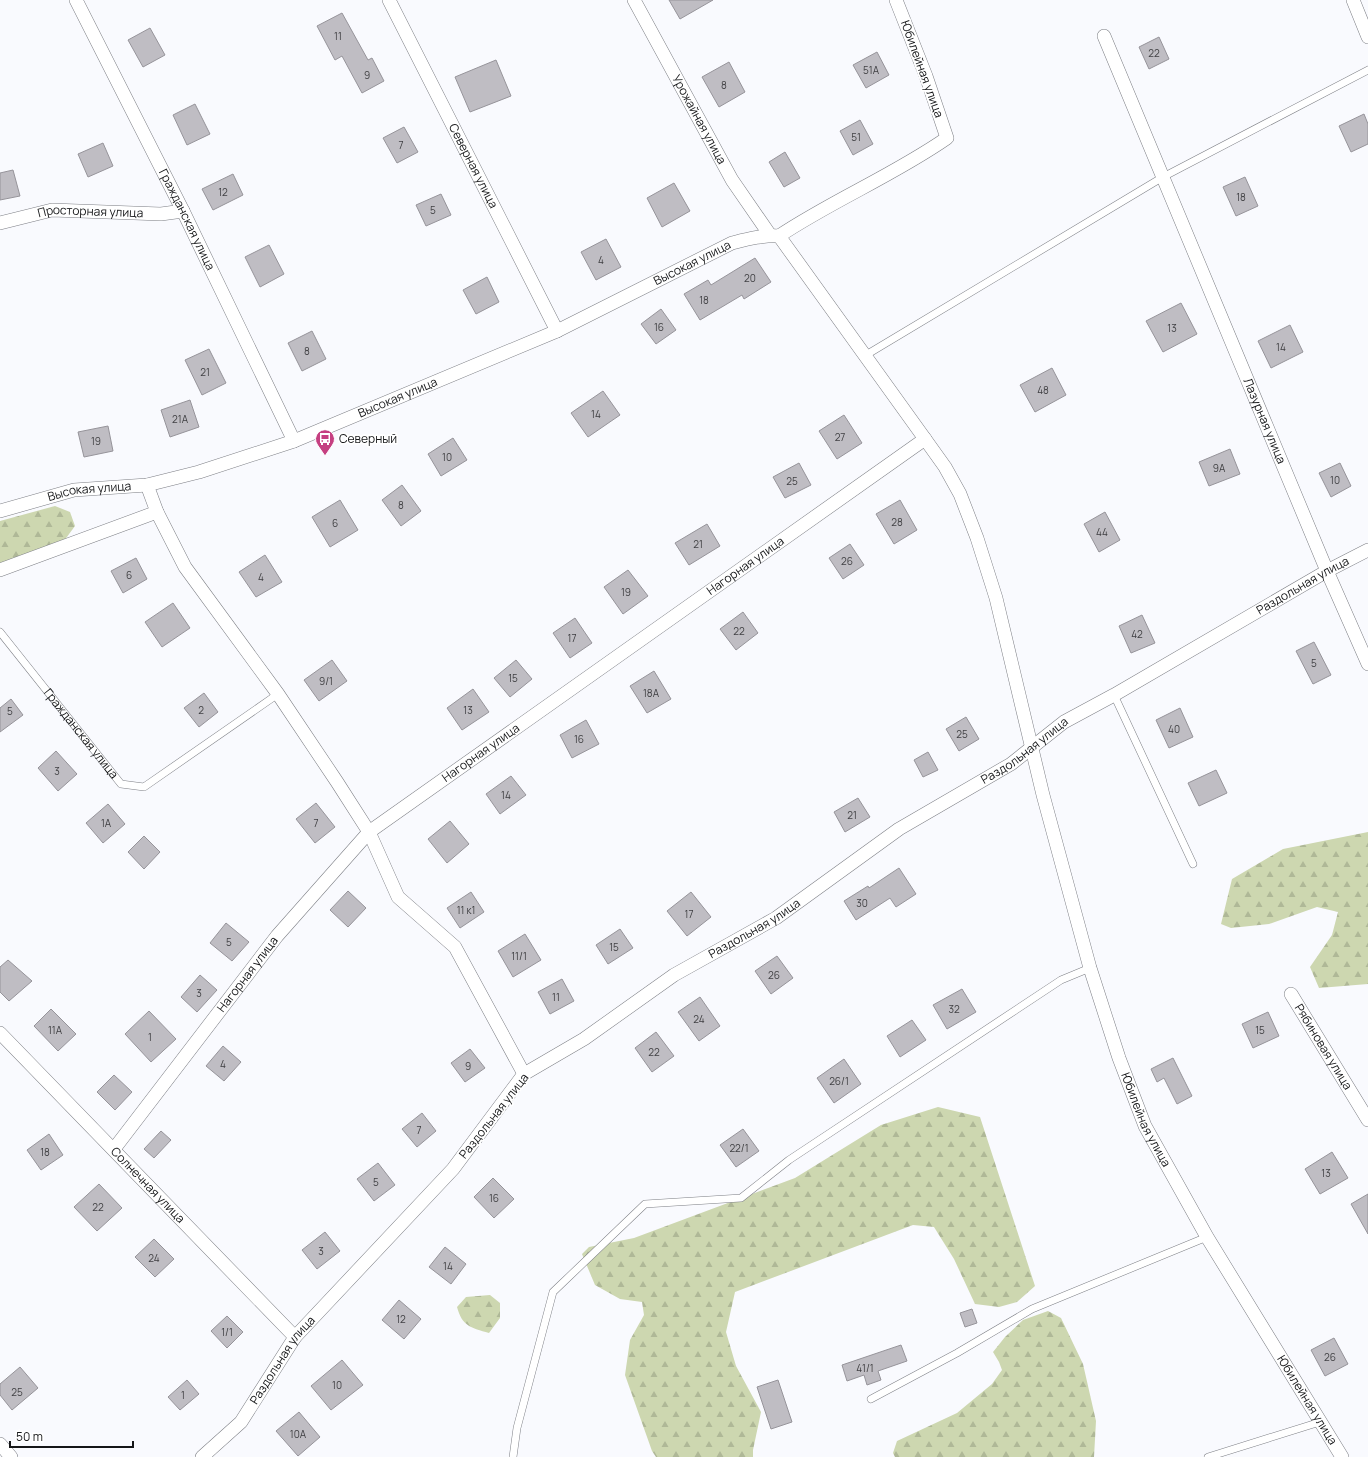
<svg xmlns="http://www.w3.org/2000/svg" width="1368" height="1457" font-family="Manrope,sans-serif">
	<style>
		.forest { fill: url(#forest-firs) }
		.building { fill: #bfbdc3; stroke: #96949a }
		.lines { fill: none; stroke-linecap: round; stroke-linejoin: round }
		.lane-casing { stroke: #7d7f85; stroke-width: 8 }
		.street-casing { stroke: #7d7f85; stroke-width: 14 }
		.lane { stroke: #fff; stroke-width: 7 }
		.street { stroke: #fff; stroke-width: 13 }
		.labels { text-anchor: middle; stroke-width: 3.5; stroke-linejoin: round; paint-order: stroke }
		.number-label { font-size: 10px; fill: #404043 }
		.street-label { font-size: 12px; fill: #151618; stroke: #fff }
		.poi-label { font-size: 12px; fill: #151618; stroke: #fff; text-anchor: start }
	</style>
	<defs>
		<pattern id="forest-firs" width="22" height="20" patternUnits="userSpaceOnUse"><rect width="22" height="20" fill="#cdd7b0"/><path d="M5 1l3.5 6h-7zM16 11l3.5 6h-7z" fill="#afb897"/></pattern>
	</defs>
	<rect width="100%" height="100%" fill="#f9fafe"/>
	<g class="forest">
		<path d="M55 506 70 512 75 526 58 549 0 566V521Z"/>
		<path d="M1368 832V984L1319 988 1310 967 1332 935 1338 912 1317 907 1269 924 1231 928 1221 924 1232 879 1283 849Z"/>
		<path d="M938 1107 980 1117 1035 1286 1017 1302 999 1307 975 1304 954 1259 934 1227 913 1225 735 1292 726 1332 736 1366 761 1412 753 1450V1457H656L652 1451 625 1375 630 1340 644 1315 642 1302 620 1299 595 1285 582 1254 589 1247 634 1238 795 1178 881 1125Z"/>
		<path d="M490 1295 500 1303V1318L489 1333C471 1328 462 1326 457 1307L466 1297Z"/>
		<path d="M1048 1311 1061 1318 1083 1364 1096 1421 1094 1457H895L893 1453 897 1441 957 1413 992 1384 1002 1370 999 1362 993 1352 1005 1337 1023 1320Z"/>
	</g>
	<g class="building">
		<path d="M669 0H713L680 19Z"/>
		<path d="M342 13 368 60 372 58 384 81 362 93 342 56 335 60 317 26Z"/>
		<path d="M150 28 165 55 143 67 128 40Z"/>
		<path d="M1159 37 1169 59 1149 69 1139 47Z"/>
		<path d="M877 52 889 75 866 88 853 65Z"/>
		<path d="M496 60 511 96 470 112 455 77Z"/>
		<path d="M729 62 745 92 719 107 702 77Z"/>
		<path d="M195 104 210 134 187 145 173 115Z"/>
		<path d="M1364 114 1368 124V144L1351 152 1339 126Z"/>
		<path d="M860 120 873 144 853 155 840 131Z"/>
		<path d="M404 127 418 152 397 163 383 138Z"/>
		<path d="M103 143 113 166 88 177 78 154Z"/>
		<path d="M785 152 800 178 784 187 769 162Z"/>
		<path d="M13 170 20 196 0 200V173Z"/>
		<path d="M233 174 243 195 213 210 202 189Z"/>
		<path d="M1245 177 1258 206 1236 216 1223 187Z"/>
		<path d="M674 183 690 211 662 227 647 198Z"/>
		<path d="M441 194 451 215 426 226 416 205Z"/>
		<path d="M606 239 621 267 596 280 581 252Z"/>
		<path d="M269 245 284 274 260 287 245 257Z"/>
		<path d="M755 258 771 282 744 299 742 295 700 320 684 294 708 280 711 285Z"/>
		<path d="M487 277 499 302 476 314 463 290Z"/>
		<path d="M1181 303 1197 334 1163 352 1146 321Z"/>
		<path d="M661 309 676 330 656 344 641 324Z"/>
		<path d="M1290 325 1303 352 1271 368 1258 341Z"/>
		<path d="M312 331 326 359 302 371 288 343Z"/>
		<path d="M209 349 226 383 202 395 185 360Z"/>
		<path d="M1052 368 1066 395 1035 412 1020 385Z"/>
		<path d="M603 391 620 415 588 437 571 413Z"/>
		<path d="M190 400 199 427 170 437 161 410Z"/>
		<path d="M844 415 862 443 837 459 819 431Z"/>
		<path d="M108 426 113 451 84 457 78 432Z"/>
		<path d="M453 438 467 460 441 476 428 454Z"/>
		<path d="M1230 449 1240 474 1209 486 1199 462Z"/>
		<path d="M799 463 811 485 785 498 773 477Z"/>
		<path d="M1340 463 1351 486 1331 497 1319 473Z"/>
		<path d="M402 485 421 511 401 526 382 500Z"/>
		<path d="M340 500 358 530 330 547 312 517Z"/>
		<path d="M900 500 917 530 894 544 876 514Z"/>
		<path d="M1105 512 1120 540 1099 552 1084 524Z"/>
		<path d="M707 524 720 546 689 565 675 543Z"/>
		<path d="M850 544 864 565 843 579 829 558Z"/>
		<path d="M265 555 282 582 256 597 239 572Z"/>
		<path d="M136 558 147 579 123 593 111 571Z"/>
		<path d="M628 570 648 596 623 614 604 587Z"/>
		<path d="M173 603 190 628 162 647 145 622Z"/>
		<path d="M743 612 758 633 736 650 720 629Z"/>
		<path d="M1142 615 1155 643 1131 653 1119 626Z"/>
		<path d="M575 618 592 643 570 658 553 633Z"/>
		<path d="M1314 642 1331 675 1313 684 1296 651Z"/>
		<path d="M332 660 347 681 319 701 304 680Z"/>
		<path d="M516 660 532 679 510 697 494 678Z"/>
		<path d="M654 671 671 699 647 713 630 686Z"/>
		<path d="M473 689 489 712 462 730 447 708Z"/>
		<path d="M204 693 218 712 199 727 184 708Z"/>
		<path d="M11 699 23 715 0 732V708Z"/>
		<path d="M1180 708 1193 737 1169 748 1156 720Z"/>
		<path d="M966 717 979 739 959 751 946 729Z"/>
		<path d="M586 720 599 744 572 758 560 735Z"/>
		<path d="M56 751 77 774 58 791 38 768Z"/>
		<path d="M928 752 938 770 923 777 914 760Z"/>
		<path d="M1216 770 1227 793 1199 806 1188 783Z"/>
		<path d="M511 776 526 795 500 814 486 794Z"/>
		<path d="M858 798 870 817 845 832 834 812Z"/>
		<path d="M316 803 335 827 315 843 296 819Z"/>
		<path d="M108 804 125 824 103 843 86 823Z"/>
		<path d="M450 821 469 844 447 863 428 839Z"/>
		<path d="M144 836 160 852 144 869 128 852Z"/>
		<path d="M899 868 916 894 896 907 890 898 856 920 844 901 868 886 869 888Z"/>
		<path d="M348 891 366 908 348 927 330 910Z"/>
		<path d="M471 892 484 912 460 928 447 908Z"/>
		<path d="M691 892 711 917 687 936 667 911Z"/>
		<path d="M226 923 249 942 232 961 210 943Z"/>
		<path d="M620 929 633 948 608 964 596 945Z"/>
		<path d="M525 934 541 960 513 977 498 951Z"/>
		<path d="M777 956 793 978 771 994 755 971Z"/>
		<path d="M8 960 32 981 9 1001 0 992V967Z"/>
		<path d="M200 975 217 990 197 1012 181 997Z"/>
		<path d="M562 979 574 1001 550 1014 538 992Z"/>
		<path d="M962 989 976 1012 947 1029 933 1005Z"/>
		<path d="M700 997 720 1026 699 1041 678 1012Z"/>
		<path d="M51 1009 76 1034 58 1051 34 1026Z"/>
		<path d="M149 1011 176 1039 151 1062 125 1034Z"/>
		<path d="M1268 1012 1279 1036 1253 1048 1242 1024Z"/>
		<path d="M912 1020 926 1040 900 1057 887 1036Z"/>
		<path d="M656 1032 674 1056 652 1072 635 1048Z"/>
		<path d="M223 1046 241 1062 224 1081 206 1066Z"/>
		<path d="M470 1049 485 1068 465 1082 451 1063Z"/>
		<path d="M1173 1058 1192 1096 1177 1104 1164 1078 1157 1082 1151 1069Z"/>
		<path d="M844 1059 861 1084 834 1103 817 1078Z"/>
		<path d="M114 1075 132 1092 115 1110 97 1092Z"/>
		<path d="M422 1113 436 1131 417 1147 402 1129Z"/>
		<path d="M743 1129 759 1151 736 1167 720 1145Z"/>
		<path d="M161 1131 171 1140 154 1158 144 1149Z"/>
		<path d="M49 1134 63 1155 41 1170 27 1150Z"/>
		<path d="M1332 1152 1348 1178 1320 1194 1305 1169Z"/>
		<path d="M378 1163 395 1185 374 1201 357 1179Z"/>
		<path d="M493 1178 514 1199 494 1218 474 1197Z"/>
		<path d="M99 1184 122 1208 97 1231 74 1207Z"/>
		<path d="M1368 1194V1234L1351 1204Z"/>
		<path d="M325 1232 340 1251 317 1269 302 1250Z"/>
		<path d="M154 1239 174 1259 155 1277 135 1257Z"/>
		<path d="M445 1247 466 1264 451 1284 429 1267Z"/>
		<path d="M399 1300 421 1319 404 1339 382 1320Z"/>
		<path d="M972 1309 977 1323 965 1327 960 1313Z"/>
		<path d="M227 1316 243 1332 227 1348 211 1331Z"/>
		<path d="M1334 1338 1348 1364 1325 1376 1311 1350Z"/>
		<path d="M901 1345 907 1361 878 1371 881 1380 867 1385 864 1375 847 1381 842 1365Z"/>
		<path d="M342 1360 363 1385 331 1410 311 1386Z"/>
		<path d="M20 1367 38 1388 12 1410 0 1395V1384Z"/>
		<path d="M187 1380 199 1394 180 1410 168 1397Z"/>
		<path d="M778 1380 792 1422 771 1429 757 1387Z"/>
		<path d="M299 1412 320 1437 298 1456 276 1431Z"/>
	</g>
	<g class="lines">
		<defs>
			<g id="lane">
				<path d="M866 355 1163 177 1368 70"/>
				<path id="s1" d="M0 632 121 784 144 787 278 694"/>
				<path d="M1114 695 1193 864"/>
				<path d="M871 1399 957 1353 1032 1309 1207 1237"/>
				<path d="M513 1457 517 1428 553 1292 645 1204 741 1198 789 1160 1061 980 1090 968"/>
				<path d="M1208 1457 1320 1422"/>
			</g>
			<g id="street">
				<path id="s2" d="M76 0 183 211 294 441"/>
				<path id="s3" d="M389 0 557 331"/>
				<path id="s4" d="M634 0 732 180 770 235"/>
				<path d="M1353 0 1368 37"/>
				<path id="s5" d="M1104 36 1327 571 1368 664"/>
				<path id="s6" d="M0 223 52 210 161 214 183 211"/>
				<path id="s7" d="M779 236 925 439 945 467 960 494 977 538 996 598 1043 795 1090 968 1119 1058 1145 1126 1207 1237 1342 1457"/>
				<path d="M779 236C833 200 894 175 947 138L926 76 896 0"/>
				<path d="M147 485 157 512 185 567 278 694 337 782 369 832 398 897 455 947 524 1074"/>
				<path id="s8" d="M0 511 74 490 147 485 199 472 294 441 557 331 732 243C748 239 763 235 779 236"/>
				<path d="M0 570 157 512"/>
				<path id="s9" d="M1291 994 1368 1120"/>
				<path id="s10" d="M0 1033 295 1337"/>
				<path id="s11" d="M114 1149 277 936 369 832 925 439"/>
				<path d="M0 1444 11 1457"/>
				<path id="s12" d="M202 1457 241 1422 295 1337 453 1169 524 1074 584 1039 674 975 776 918 899 829 1011 764 1064 722 1114 695 1327 571 1368 550"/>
			</g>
		</defs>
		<use href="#lane" class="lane-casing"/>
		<use href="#street" class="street-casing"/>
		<use href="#lane" class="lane"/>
		<use href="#street" class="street"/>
	</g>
	<defs>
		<symbol id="bus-pin" viewBox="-11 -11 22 30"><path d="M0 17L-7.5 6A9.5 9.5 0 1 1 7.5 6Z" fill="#c53f81" stroke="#fff"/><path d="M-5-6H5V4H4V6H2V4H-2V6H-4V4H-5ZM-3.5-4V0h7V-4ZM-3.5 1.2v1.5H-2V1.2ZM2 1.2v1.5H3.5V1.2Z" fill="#fff"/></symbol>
	</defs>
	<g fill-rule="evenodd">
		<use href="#bus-pin" x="314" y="428" width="22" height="30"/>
	</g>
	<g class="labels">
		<g class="number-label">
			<text x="338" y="40">11</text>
			<text x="1154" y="57">22</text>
			<text x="871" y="74">51А</text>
			<text x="367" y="79">9</text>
			<text x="724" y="89">8</text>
			<text x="856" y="141">51</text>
			<text x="401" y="149">7</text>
			<text x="223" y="196">12</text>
			<text x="1241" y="201">18</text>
			<text x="433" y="214">5</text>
			<text x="601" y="264">4</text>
			<text x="750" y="282">20</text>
			<text x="704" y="304">18</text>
			<text x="659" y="331">16</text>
			<text x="1172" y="332">13</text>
			<text x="1281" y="351">14</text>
			<text x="307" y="355">8</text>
			<text x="205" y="376">21</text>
			<text x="1043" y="394">48</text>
			<text x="596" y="418">14</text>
			<text x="180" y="423">21А</text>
			<text x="840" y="441">27</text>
			<text x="96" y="445">19</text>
			<text x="447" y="461">10</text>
			<text x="1219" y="472">9А</text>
			<text x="1335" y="484">10</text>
			<text x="792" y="485">25</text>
			<text x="401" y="509">8</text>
			<text x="897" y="526">28</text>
			<text x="335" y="527">6</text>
			<text x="1102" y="536">44</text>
			<text x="698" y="548">21</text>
			<text x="847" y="565">26</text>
			<text x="129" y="579">6</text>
			<text x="261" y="581">4</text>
			<text x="626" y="596">19</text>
			<text x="739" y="635">22</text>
			<text x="1137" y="638">42</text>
			<text x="572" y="642">17</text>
			<text x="1314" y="667">5</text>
			<text x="513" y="682">15</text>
			<text x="326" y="685">9/1</text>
			<text x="651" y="697">18А</text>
			<text x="201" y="714">2</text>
			<text x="468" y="714">13</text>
			<text x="10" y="715">5</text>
			<text x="1174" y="733">40</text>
			<text x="962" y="738">25</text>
			<text x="579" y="743">16</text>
			<text x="57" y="775">3</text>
			<text x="506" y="799">14</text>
			<text x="852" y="819">21</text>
			<text x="106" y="827">1А</text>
			<text x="316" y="827">7</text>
			<text x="862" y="907">30</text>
			<text x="466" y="914">11 к1</text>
			<text x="689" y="918">17</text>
			<text x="229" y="946">5</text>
			<text x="614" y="951">15</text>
			<text x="519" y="960">11/1</text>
			<text x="774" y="979">26</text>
			<text x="199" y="997">3</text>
			<text x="556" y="1001">11</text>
			<text x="954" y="1013">32</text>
			<text x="699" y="1023">24</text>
			<text x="55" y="1034">11А</text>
			<text x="1260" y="1034">15</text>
			<text x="150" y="1041">1</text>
			<text x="654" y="1056">22</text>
			<text x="223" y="1068">4</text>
			<text x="468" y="1070">9</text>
			<text x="839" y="1085">26/1</text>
			<text x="419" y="1134">7</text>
			<text x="739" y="1152">22/1</text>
			<text x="45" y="1156">18</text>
			<text x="1326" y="1177">13</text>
			<text x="376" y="1186">5</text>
			<text x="494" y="1202">16</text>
			<text x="98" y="1211">22</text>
			<text x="321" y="1255">3</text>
			<text x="154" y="1262">24</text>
			<text x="448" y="1270">14</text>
			<text x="401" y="1323">12</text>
			<text x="227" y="1336">1/1</text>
			<text x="1330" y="1361">26</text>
			<text x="865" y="1372">41/1</text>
			<text x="337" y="1389">10</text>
			<text x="17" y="1396">25</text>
			<text x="183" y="1399">1</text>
			<text x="298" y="1438">10А</text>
		</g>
		<g class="street-label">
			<text transform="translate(922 69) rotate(70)" y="4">Юбилейная улица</text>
			<text dy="4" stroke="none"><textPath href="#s4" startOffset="136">Урожайная улица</textPath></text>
			<text dy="4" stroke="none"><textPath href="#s3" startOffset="186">Северная улица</textPath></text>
			<text dy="4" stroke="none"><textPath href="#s6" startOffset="92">Просторная улица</textPath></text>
			<text dy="4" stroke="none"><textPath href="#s2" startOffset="246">Гражданская улица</textPath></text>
			<text dy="4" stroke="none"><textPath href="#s8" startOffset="740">Высокая улица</textPath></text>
			<text dy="4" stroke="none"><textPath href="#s8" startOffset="416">Высокая улица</textPath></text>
			<text dy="4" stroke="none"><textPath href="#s5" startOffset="417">Лазурная улица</textPath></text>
			<text dy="4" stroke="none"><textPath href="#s8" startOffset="92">Высокая улица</textPath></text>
			<text dy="4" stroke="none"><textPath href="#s11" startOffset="868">Нагорная улица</textPath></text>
			<text dy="4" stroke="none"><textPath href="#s12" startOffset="1423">Раздольная улица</textPath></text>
			<text dy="4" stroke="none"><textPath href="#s1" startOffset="130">Гражданская улица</textPath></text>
			<text dy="4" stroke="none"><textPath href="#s12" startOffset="1099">Раздольная улица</textPath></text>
			<text dy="4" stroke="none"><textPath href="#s11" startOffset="544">Нагорная улица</textPath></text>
			<text dy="4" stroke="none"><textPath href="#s12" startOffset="775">Раздольная улица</textPath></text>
			<text dy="4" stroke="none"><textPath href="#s11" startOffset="220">Нагорная улица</textPath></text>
			<text dy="4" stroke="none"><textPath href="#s9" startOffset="62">Рябиновая улица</textPath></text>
			<text transform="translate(494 1116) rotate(-52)" y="4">Раздольная улица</text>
			<text dy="4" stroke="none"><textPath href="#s7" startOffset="969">Юбилейная улица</textPath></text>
			<text dy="4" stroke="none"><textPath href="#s10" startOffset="212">Солнечная улица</textPath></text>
			<text dy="4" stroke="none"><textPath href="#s12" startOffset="127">Раздольная улица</textPath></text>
			<text dy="4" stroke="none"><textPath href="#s7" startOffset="1293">Юбилейная улица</textPath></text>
		</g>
		<g class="poi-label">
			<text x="339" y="443">Северный</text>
		</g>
	</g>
	<path d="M10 1441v6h123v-6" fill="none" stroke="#151618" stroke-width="2"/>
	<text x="16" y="1441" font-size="12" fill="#151618" stroke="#ffffff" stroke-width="3" paint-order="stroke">50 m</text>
</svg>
